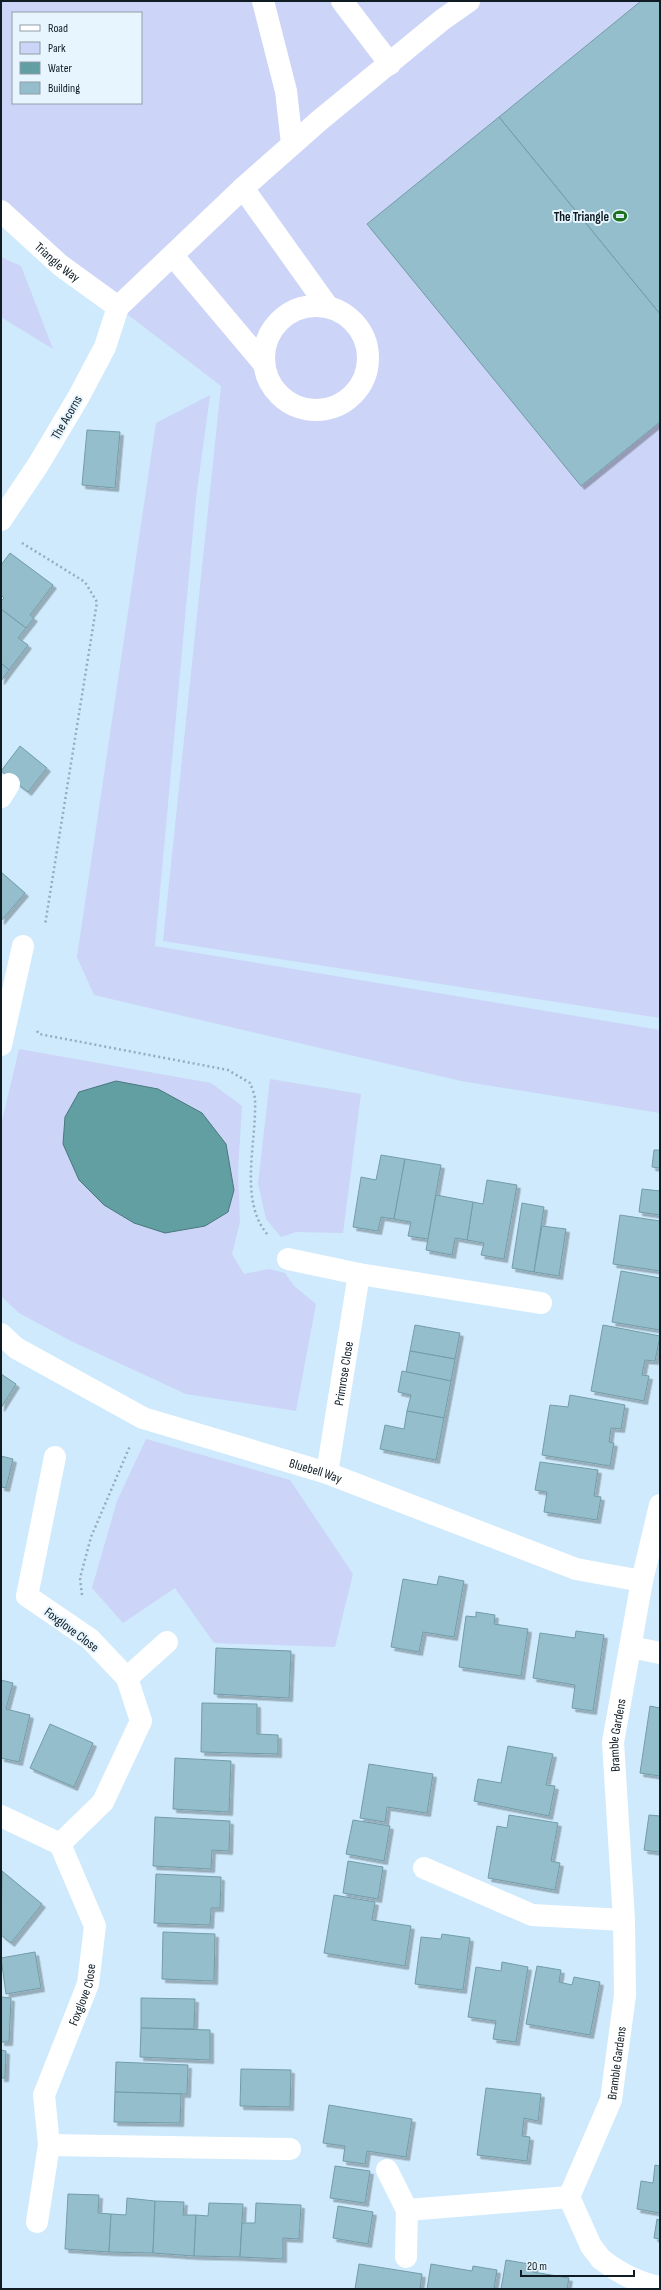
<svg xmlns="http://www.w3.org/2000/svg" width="661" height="2290" font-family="'Sofia Sans Condensed',sans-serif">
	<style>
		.green { fill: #ccd4f7; fill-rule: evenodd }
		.water { fill: #629fa2; stroke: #49787c }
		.building { fill: #94becb; stroke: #739ca9; filter: url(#shadow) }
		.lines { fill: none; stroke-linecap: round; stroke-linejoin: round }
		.path { stroke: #94acbb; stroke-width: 2.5; stroke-dasharray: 2 3; stroke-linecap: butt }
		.service { stroke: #fff; stroke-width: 22 }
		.minor { stroke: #fff; stroke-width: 22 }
		.labels { text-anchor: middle; stroke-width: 4; stroke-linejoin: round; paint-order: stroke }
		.poi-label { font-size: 13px; font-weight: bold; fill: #0f1c24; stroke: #e7f5fe; text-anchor: end }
		.street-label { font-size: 13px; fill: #0f1c24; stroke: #e7f5fe }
	</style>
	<defs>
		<filter id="shadow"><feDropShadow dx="3.5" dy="3.5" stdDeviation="0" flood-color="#0004"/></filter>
	</defs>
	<rect width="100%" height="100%" fill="#ceeafc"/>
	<g class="green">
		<path d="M1 1H660V1018L163 941 221 386 118 307 1 211ZM13 13H141V103H13Z"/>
		<path d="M1 257 21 266 53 349 1 317Z"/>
		<path d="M210 395 196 498 155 946 660 1030V1113L461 1081 94 995 77 957 156 423Z"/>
		<path d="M19 1049 211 1083 242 1106 238 1171 240 1222 232 1254 244 1274 269 1269 285 1273 294 1286 316 1304 296 1411 186 1394 71 1341 19 1313 1 1296V1125Z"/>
		<path d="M270 1079 361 1094 343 1233 296 1232 281 1237 266 1219 258 1184Z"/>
		<path d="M146 1439 290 1480 353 1574 335 1647 214 1643 175 1588 123 1623 92 1588 117 1501Z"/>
	</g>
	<path class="water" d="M116 1081 158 1089 202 1113 226 1144 234 1190 228 1212 205 1226 165 1233 134 1223 104 1205 79 1180 63 1144 65 1117 79 1092Z"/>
	<g class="building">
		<path d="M641 1H660V314L499 117Z"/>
		<path d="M499 117 660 314V422L581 486 367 224Z"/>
		<path d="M87 430 120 432 115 488 82 485Z"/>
		<path d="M10 553 53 585 30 615 34 618 26 628 1 609V601L4 598 1 595V565Z"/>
		<path d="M1 609 26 628 18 638 28 645 9 670 1 663Z"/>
		<path d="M1 663 9 670 1 681Z"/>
		<path d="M20 746 47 768 28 792 1 771Z"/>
		<path d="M1 872 25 893 1 921Z"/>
		<path d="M654 1150H660V1168L652 1167Z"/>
		<path d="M381 1155 405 1159 394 1219 381 1217 378 1231 353 1227 361 1177 376 1180Z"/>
		<path d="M405 1159 441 1165 428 1239 408 1236 411 1222 394 1219Z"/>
		<path d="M487 1180 517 1185 504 1259 481 1255 484 1243 467 1240 473 1202 483 1204Z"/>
		<path d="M642 1189 660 1191V1215L639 1212Z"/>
		<path d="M436 1195 473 1202 467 1240 455 1238 452 1255 426 1250Z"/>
		<path d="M522 1203 544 1207 534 1272 512 1268Z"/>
		<path d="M620 1215 660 1221V1271L613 1264Z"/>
		<path d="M542 1226 566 1229 559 1276 534 1272Z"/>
		<path d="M621 1271 660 1278V1330L612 1322Z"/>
		<path d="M415 1325 460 1333 455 1359 410 1351Z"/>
		<path d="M603 1325 660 1336 655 1361 645 1360 642 1375 649 1376 644 1401 591 1391Z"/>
		<path d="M410 1351 455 1359 451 1381 406 1372Z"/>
		<path d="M402 1371 451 1381 444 1418 407 1411 411 1395 398 1392Z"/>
		<path d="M1 1374 16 1384 1 1408Z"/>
		<path d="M570 1395 625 1405 621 1429 611 1428 609 1442 614 1443 610 1466 542 1455 550 1405 568 1407Z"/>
		<path d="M407 1411 444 1418 436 1460 380 1449 385 1425 404 1429Z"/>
		<path d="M1 1456 13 1459 6 1488 1 1487Z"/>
		<path d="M540 1462 598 1470 594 1496 601 1497 597 1520 544 1512 547 1492 535 1490Z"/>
		<path d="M439 1576 464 1581 454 1637 423 1632 419 1652 391 1647 403 1579 437 1585Z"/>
		<path d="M476 1612 495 1615 494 1624 528 1629 521 1676 459 1667 466 1616 476 1617Z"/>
		<path d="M576 1631 604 1635 593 1711 572 1708 575 1685 533 1678 540 1633 575 1638Z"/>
		<path d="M216 1648 291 1651 289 1698 214 1694Z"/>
		<path d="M1 1680 13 1683 6 1709 30 1715 19 1762 1 1758Z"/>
		<path d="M202 1703 257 1704V1734L278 1735V1754L201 1752Z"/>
		<path d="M650 1706 660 1708V1776L640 1773Z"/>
		<path d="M50 1724 93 1743 74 1787 30 1768Z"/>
		<path d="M508 1746 553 1754 546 1785 555 1786 549 1816 474 1801 478 1779 501 1783Z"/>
		<path d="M175 1758 231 1761 229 1812 173 1809Z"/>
		<path d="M369 1764 433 1774 427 1813 387 1807 385 1822 360 1818Z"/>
		<path d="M509 1815 558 1823 551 1861 560 1863 555 1890 488 1878 497 1826 507 1828Z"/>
		<path d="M649 1815 660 1816V1852L644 1850Z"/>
		<path d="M155 1817 230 1821 229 1851 212 1850 211 1869 153 1866Z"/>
		<path d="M353 1820 390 1826 384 1861 346 1854Z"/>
		<path d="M348 1861 383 1867 378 1899 343 1893Z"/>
		<path d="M2 1871 42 1904 11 1943 1 1935Z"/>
		<path d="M156 1874 221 1877 220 1908H211L210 1925 154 1923Z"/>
		<path d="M334 1895 375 1902 372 1920 411 1926 405 1966 324 1953Z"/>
		<path d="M163 1932 215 1934 214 1981 162 1979Z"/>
		<path d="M442 1934 470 1938 463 1990 415 1984 421 1937 441 1939Z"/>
		<path d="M35 1952 41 1988 6 1994 1 1958Z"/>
		<path d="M502 1962 528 1967 516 2042 493 2039 496 2021 468 2017 476 1967 501 1971Z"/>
		<path d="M537 1966 561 1970 559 1982 572 1985 574 1977 600 1982 590 2035 526 2024Z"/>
		<path d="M1 1997 11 1998 9 2042H1Z"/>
		<path d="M141 1998 195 1999 194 2029 141 2028Z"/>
		<path d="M141 2028 210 2030V2060L140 2057Z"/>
		<path d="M1 2050 6 2051 5 2078H1Z"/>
		<path d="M116 2062 188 2065 187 2094 115 2092Z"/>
		<path d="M241 2069 291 2070 290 2107 240 2106Z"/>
		<path d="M486 2088 541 2094 538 2121 524 2118 522 2136 530 2137 527 2161 477 2155Z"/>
		<path d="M115 2092 181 2094 180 2123 114 2122Z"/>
		<path d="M329 2105 412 2119 406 2157 367 2151 365 2164 343 2161 345 2146 323 2143Z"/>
		<path d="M655 2165 660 2166V2213L637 2209 641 2181 653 2183Z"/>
		<path d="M335 2166 370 2171 365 2203 330 2198Z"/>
		<path d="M68 2194 99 2195 98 2213 111 2214 109 2252 65 2249Z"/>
		<path d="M127 2198 155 2201 153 2253 109 2252 111 2214 126 2215Z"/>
		<path d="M155 2201 184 2202 183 2215H196L194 2256 153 2253Z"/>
		<path d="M209 2203 243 2204 240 2257 194 2256 196 2215 208 2216Z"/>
		<path d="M256 2203 301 2205 299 2239 283 2238V2259L240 2257 242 2223H255Z"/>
		<path d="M338 2206 373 2212 368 2244 333 2238Z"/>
		<path d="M657 2219 660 2220V2239L654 2238Z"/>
		<path d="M506 2260 535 2265 533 2272 569 2278 567 2289H501Z"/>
		<path d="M359 2264 422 2274 420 2289H355Z"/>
		<path d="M431 2264 472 2271 473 2266 497 2270 494 2289H427Z"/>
	</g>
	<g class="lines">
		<g class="path">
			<path d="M22 543 85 582 97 602 45 925"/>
			<path d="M37 1031 39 1034 228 1070 250 1083C252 1088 255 1095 255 1100 257 1141 238 1201 268 1235"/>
			<path d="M82 1595 80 1578 91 1537 130 1446"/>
		</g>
		<g class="service">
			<path d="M263 1 286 91 292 144"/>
			<path d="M342 1 390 64"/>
			<path d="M243 188 328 307"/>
			<path d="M173 256 264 364"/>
			<circle cx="316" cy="358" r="52"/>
			<path d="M118 307 243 188 320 120 442 20 469 1"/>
			<path d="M1 797 9 784"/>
			<path d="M1 1045 23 946"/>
			<path d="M288 1259 359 1274 541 1303"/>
			<path d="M55 1457 27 1596 90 1639"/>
			<path d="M631 1647 660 1653"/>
			<path d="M127 1678 167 1642"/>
			<path d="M424 1868 532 1915 624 1920"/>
			<path d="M387 2170 407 2210 406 2257"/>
			<path d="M37 2222 49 2145 290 2149"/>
			<path d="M601 2259C619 2273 637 2283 660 2287"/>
		</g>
		<g class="minor">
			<path id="s1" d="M1 211 60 265 118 307 105 347 78 398 38 465 1 520"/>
			<path id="s2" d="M1 1334 16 1348 143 1418 327 1473 576 1569 642 1581"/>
			<path id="s3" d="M327 1473 359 1274"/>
			<path d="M1 1816 60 1844"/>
			<path id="s4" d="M49 2145 44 2095 88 1984 95 1926 60 1844 103 1802 141 1721 127 1678 90 1639"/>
			<path id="s5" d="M569 2197 611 2100 625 1995 624 1920 613 1742 642 1581 660 1505"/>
			<path d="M407 2210 569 2197 591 2246 601 2259"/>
		</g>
	</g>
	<defs>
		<symbol id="stadium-bare" viewBox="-9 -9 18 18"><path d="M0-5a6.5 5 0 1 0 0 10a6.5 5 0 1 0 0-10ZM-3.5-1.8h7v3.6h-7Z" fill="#1c721d" stroke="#e7f5fe" stroke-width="2.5" paint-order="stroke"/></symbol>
	</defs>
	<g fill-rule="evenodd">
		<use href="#stadium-bare" x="610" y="206" width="20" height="20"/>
	</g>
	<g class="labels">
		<g class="poi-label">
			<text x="609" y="221">The Triangle</text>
		</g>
		<g class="street-label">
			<text dy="5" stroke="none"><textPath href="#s1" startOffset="76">Triangle Way</textPath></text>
			<text transform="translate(66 417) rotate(-60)" y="5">The Acorns</text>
			<text dy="5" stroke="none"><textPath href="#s3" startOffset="101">Primrose Close</textPath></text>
			<text dy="5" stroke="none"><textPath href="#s2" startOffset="346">Bluebell Way</textPath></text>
			<text transform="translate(72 1629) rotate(37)" y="5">Foxglove Close</text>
			<text dy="5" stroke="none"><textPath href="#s5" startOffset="472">Bramble Gardens</textPath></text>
			<text dy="5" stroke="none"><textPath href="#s4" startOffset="158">Foxglove Close</textPath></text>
			<text dy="5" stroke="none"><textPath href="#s5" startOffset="143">Bramble Gardens</textPath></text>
		</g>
	</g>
	<rect width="661" height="2290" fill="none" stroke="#0f1c24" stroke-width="4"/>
	<rect x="12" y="12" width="130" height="92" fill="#e7f5fe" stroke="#919ea7"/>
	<rect x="20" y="25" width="20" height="6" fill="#ffffff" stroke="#919ea7"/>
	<text x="48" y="32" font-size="12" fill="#0f1c24">Road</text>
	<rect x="20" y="42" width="20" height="12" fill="#ccd4f7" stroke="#919ea7"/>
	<text x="48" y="52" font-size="12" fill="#0f1c24">Park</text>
	<rect x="20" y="62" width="20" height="12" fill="#629fa2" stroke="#919ea7"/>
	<text x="48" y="72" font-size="12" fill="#0f1c24">Water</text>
	<rect x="20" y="82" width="20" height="12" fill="#94becb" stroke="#919ea7"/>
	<text x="48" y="92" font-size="12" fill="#0f1c24">Building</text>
	<path d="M521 2270v6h113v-6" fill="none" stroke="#0f1c24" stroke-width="2"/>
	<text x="527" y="2270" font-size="12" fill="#0f1c24" stroke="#e7f5fe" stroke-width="3" paint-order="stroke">20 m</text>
</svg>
